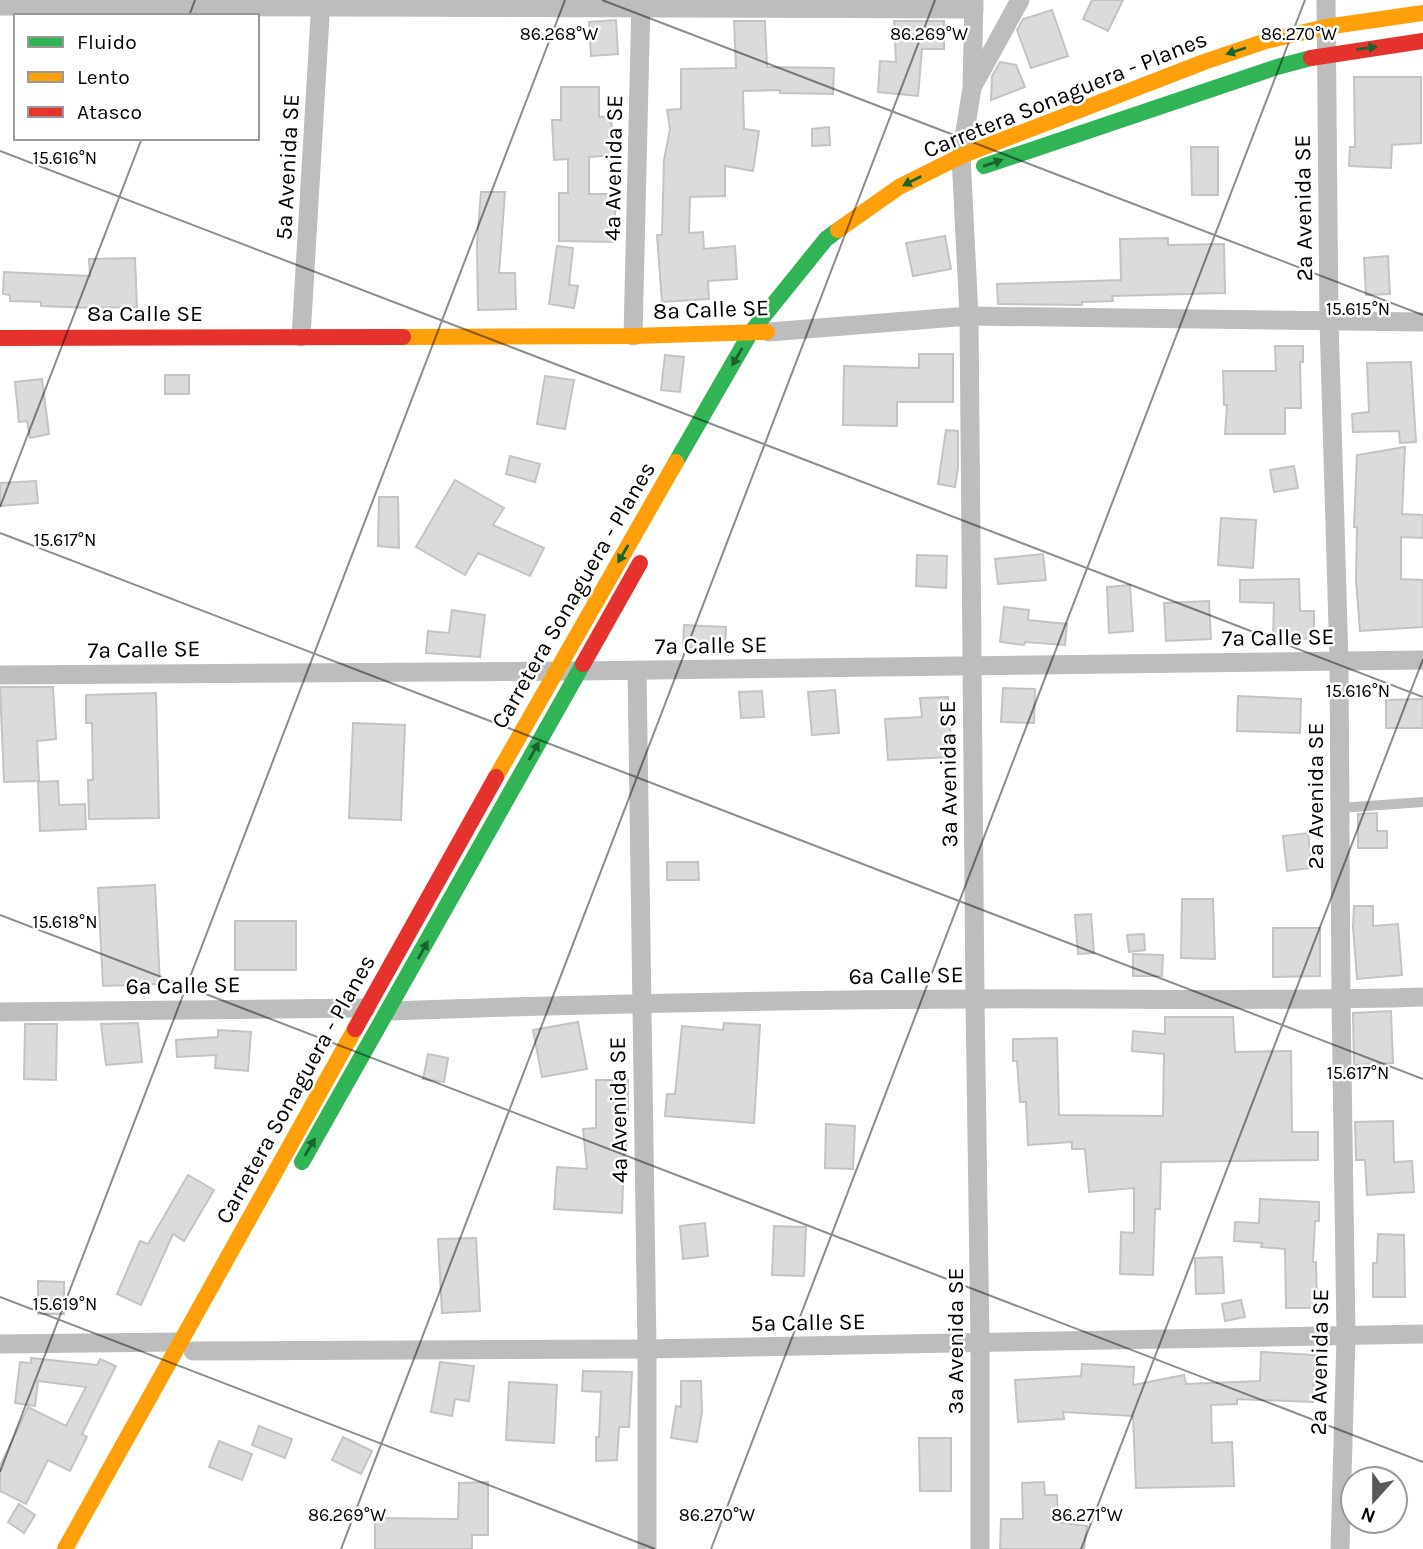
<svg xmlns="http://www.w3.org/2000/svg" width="1423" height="1549" font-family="Karla,sans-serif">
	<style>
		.building { fill: #dbdbdb; stroke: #c3c3c3; stroke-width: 2 }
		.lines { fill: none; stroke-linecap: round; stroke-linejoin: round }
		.lane { stroke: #bdbdbd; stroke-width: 10 }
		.street { stroke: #bdbdbd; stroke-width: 19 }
		.fast { stroke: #30b455; stroke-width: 16 }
		.slow { stroke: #ff9f0a; stroke-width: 16 }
		.jam { stroke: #e5322d; stroke-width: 16 }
		.oneway { fill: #1a632f }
		.ticks { fill: none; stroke: #000; stroke-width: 2; stroke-opacity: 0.45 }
		.labels { text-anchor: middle; stroke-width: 5; stroke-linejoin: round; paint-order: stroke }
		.street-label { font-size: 23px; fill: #000; stroke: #fff }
		.ticks-label { font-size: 18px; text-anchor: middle; fill: #000; stroke: #fff; stroke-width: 5; stroke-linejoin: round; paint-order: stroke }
	</style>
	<rect width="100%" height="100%" fill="#fff"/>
	<g class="building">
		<path d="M1092 0H1123L1108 31 1083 19Z"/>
		<path d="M1052 10 1068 56 1031 68 1017 30 1023 19Z"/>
		<path d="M616 20 618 54 591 56 589 22Z"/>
		<path d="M734 21H765L767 67 834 68 833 94 780 93V90L743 91 744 129 759 131 753 171 725 166V196L690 197 689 233 703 232 704 249 735 246 737 279 708 281 709 299 662 302 657 235H662L664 160 670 129 667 110 681 109V69L736 68Z"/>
		<path d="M894 21H944V49H922L918 96 878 92 880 61 896 62Z"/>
		<path d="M1000 62 1016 65 1025 87 991 100 992 76Z"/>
		<path d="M1354 77H1421V143L1392 145 1391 168 1349 166 1350 147H1355Z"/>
		<path d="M561 87H599V117L611 116 614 155 589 157V194H615V242L559 241V193H568V159L554 160 552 120H561Z"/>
		<path d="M829 127 830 145 812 146V129Z"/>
		<path d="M1191 147H1218V195H1192Z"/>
		<path d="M481 192H505L499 273H515L516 309 478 310 477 243Z"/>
		<path d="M945 236 951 269 913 276 906 243Z"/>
		<path d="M1168 238V245L1224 244 1225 293 1112 296 1113 301 1082 302V305L998 304 997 284 1121 280 1120 239Z"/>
		<path d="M557 246 573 248 569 285 578 286 574 308 549 304Z"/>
		<path d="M1388 256 1390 294 1366 295 1364 258Z"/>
		<path d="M135 258 137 307 91 308 41 306V302L10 301V295L3 294 4 272 90 276 89 259Z"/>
		<path d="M1275 346H1303V362H1300L1301 408H1285V434H1225L1227 405H1224L1223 371H1276Z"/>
		<path d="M919 354H953V402H897V426L843 425 844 366 919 368Z"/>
		<path d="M665 355 684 357 680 392 661 390Z"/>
		<path d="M1411 362 1416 442 1400 443 1399 431 1353 432 1352 414 1369 412 1367 363Z"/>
		<rect x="165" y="375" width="24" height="19"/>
		<path d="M545 376 574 380 565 429 537 424Z"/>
		<path d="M42 379 49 434 30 438 27 421 19 422 15 382Z"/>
		<path d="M946 430 958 431V468L955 487 938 484Z"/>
		<path d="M1405 447 1402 514 1423 515V538L1401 537V579L1423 580V627L1360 631 1356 580 1357 527H1354L1357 455Z"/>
		<path d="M510 456 540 464 535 482 506 474Z"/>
		<path d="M1294 466 1298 488 1274 492 1270 470Z"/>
		<path d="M455 480 504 508 493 525 544 548 530 576 478 553 465 575 416 547Z"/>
		<path d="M36 481 38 503 0 506V483Z"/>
		<path d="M379 497H398L399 548 378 546Z"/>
		<path d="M1221 518 1256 520 1253 568 1218 565Z"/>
		<path d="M1043 554 1046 580 998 584 995 559Z"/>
		<path d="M917 555 947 556 946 588 916 586Z"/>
		<path d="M1299 579 1300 611H1314V639L1273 638 1274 603 1240 602V580Z"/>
		<path d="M1130 585 1133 631 1109 633 1107 587Z"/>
		<path d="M1209 601 1211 639 1166 641 1164 603Z"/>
		<path d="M1004 607 1029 610 1028 620 1067 624 1065 645 1025 642 1024 645 1000 642Z"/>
		<path d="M452 610 485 615 480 657 426 653 428 631 449 633Z"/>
		<path d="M684 625 726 627 725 649 683 647Z"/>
		<path d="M0 687H53L56 739 37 741 39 781 4 782Z"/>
		<path d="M1003 688 1035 689 1034 723 1001 722Z"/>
		<path d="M835 690 839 733 812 735 808 692Z"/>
		<path d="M762 691 764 717 741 718 739 692Z"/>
		<path d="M156 693 159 818 89 819 88 780H93L92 723H86V695Z"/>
		<path d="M1238 696 1301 699 1300 733 1237 731Z"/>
		<path d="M948 697 952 757 888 760 885 719 922 717 920 698Z"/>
		<path d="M1423 699V728H1386V700Z"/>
		<path d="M353 723 405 725 401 820 349 818Z"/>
		<path d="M58 781 59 805 85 804 86 829 40 831 38 782Z"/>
		<path d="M1377 813V831H1387V848H1358V814Z"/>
		<path d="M1308 833 1312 868 1287 871 1283 836Z"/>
		<path d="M667 862H698L699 880H667Z"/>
		<path d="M155 885 160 984 103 986 98 888Z"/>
		<path d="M1182 899H1213L1215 959 1181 958Z"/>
		<path d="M1354 906H1373V926L1398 924 1402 975 1357 979 1353 927Z"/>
		<path d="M1091 914 1094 953 1078 954 1075 915Z"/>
		<rect x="235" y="921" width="61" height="49"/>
		<path d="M1273 928H1320V976L1273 977Z"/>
		<path d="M1144 934 1145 950 1129 952 1127 935Z"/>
		<path d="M1133 954 1163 955 1162 976H1133Z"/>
		<path d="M1391 1011 1393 1063 1354 1065 1353 1013Z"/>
		<path d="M1165 1017H1233L1235 1052 1291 1051 1292 1132H1318V1160L1161 1162 1160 1209H1155L1153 1275 1120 1274 1121 1232 1134 1233V1188L1089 1192 1085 1149H1072V1142L1028 1145 1026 1102H1020L1017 1061H1013V1039L1057 1038 1059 1115 1163 1116 1164 1054 1132 1051 1133 1031 1165 1034Z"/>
		<path d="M578 1022 587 1069 542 1077 533 1030Z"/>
		<path d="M138 1023 142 1062 106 1065 101 1024Z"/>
		<path d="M724 1023 760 1025 754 1123 665 1116 667 1094H675L682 1026 723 1030Z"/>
		<path d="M25 1024H57L56 1080 24 1079Z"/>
		<path d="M218 1030 251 1032 248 1071 215 1068 216 1055 177 1057 176 1040 218 1037Z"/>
		<path d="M428 1054 448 1058 444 1082 423 1079Z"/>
		<path d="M596 1080H628V1114H623L627 1153 624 1154 622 1213 554 1209 557 1167 587 1169 583 1129 596 1128Z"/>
		<path d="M1393 1121 1394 1162 1412 1161 1414 1192 1367 1195 1365 1160H1356L1355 1122Z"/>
		<path d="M826 1124 855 1126 853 1169 825 1168Z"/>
		<path d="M188 1175 214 1190 184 1241 173 1234 141 1305 117 1294 140 1241 148 1244Z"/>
		<path d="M1260 1199 1319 1202V1221H1315L1313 1262H1316L1317 1308H1286L1285 1249 1261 1247 1262 1243 1234 1241 1235 1222 1259 1223Z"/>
		<path d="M705 1223 708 1256 683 1259 680 1226Z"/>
		<path d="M774 1226 806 1227 804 1276 772 1275Z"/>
		<path d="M1378 1234 1404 1235 1405 1297H1373V1263H1377Z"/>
		<path d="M476 1238 480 1311 442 1313 438 1239Z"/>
		<path d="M1222 1257 1224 1293 1196 1294 1195 1258Z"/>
		<path d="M38 1281 64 1282V1314H38Z"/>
		<path d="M1241 1300 1245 1317 1225 1321 1222 1304Z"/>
		<path d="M1261 1352 1315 1355 1313 1402 1237 1399V1404L1211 1405 1212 1443 1232 1442 1234 1486 1136 1488 1133 1416 1063 1412 1064 1419 1018 1422 1015 1380 1081 1376 1082 1364 1134 1367 1133 1385 1184 1375 1186 1384 1260 1381Z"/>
		<path d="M31 1358 97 1365 100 1359 116 1366 82 1434 87 1437 70 1471 48 1460 26 1504 0 1491V1466L28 1407 66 1426 86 1387 38 1381 35 1406 15 1403 20 1362 31 1363Z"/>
		<path d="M440 1362 474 1366 469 1401 455 1399 452 1416 431 1412Z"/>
		<path d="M583 1371 632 1372 629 1427H619L617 1460 596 1461V1437H599L601 1392 582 1391Z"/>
		<path d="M681 1381H701L702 1412 697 1442 671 1438 676 1406 681 1407Z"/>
		<path d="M509 1382 557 1385 554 1443 506 1440Z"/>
		<path d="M259 1426 292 1439 285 1458 252 1445Z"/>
		<path d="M343 1437 372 1451 361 1474 332 1460Z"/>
		<path d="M919 1438H951V1491H920Z"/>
		<path d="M219 1441 252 1454 242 1480 209 1467Z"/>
		<path d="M488 1482V1535H472V1549H375V1518L458 1519 459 1483Z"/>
		<path d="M1044 1482 1045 1495H1057L1058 1522 1087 1526 1084 1549H1000L1001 1519H1023L1022 1483Z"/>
		<path d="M19 1504 35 1515 24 1533 8 1522Z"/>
	</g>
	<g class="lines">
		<path class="lane" d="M1340 808 1423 802"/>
		<g class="street">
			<path d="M974 0 972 88 961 156 969 316 975 999 980 1343V1549"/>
			<path d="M1326 0 1329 321 1339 661 1341 1000 1346 1336 1340 1549"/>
			<path d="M0 6 974 9"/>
			<path d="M974 84 1020 0"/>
			<path d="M769 332 969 316 1423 322"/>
			<path d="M633 336 641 0"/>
			<path d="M301 337 321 0"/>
			<path d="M637 670 647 1349V1549"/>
			<path d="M0 675 579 671 1423 660"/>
			<path d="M389 1011C584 1004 778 1000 972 999 1123 998 1273 1002 1423 997"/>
			<path d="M0 1012 366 1008"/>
			<path d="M0 1344 179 1342"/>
			<path d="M193 1351 647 1349 1423 1334"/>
		</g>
		<g class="fast">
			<path d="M984 166 1277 67 1311 58"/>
			<path d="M676 462 751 332 826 239 838 230"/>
			<path d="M302 1162 583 664"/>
		</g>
		<g class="slow">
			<path d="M838 230 899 187 961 156 1204 62 1266 41 1326 27 1423 13"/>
			<path d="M403 337 633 336 767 332"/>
			<path d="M496 777 676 462"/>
			<path d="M65 1549 355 1029"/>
		</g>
		<g class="jam">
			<path d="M1311 58 1423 41"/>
			<path d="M0 338 403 337"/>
			<path d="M583 664 640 563"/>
			<path d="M355 1029 496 777"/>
		</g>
	</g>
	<defs><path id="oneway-solid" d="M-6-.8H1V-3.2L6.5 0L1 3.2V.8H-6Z" transform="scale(1.75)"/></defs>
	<g class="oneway">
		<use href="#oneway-solid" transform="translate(1367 48) rotate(-7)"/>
		<use href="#oneway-solid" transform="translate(1236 51) rotate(162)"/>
		<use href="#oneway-solid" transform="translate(993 163) rotate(-19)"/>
		<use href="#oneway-solid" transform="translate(912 181) rotate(153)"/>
		<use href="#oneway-solid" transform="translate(737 357) rotate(120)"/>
		<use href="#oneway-solid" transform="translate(623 554) rotate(120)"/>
		<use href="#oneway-solid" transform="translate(534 751) rotate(-61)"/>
		<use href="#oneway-solid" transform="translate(423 950) rotate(-61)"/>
		<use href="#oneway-solid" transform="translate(310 1147) rotate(-60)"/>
	</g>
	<path class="ticks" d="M602 0 1423 315M189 16 195 0M0 151 1423 697M0 507 142 138M0 533 1423 1079M0 915 1423 1462M0 1297 655 1549M0 1472 565 0M341 1549 935 0M711 1549 1305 0M1081 1549 1423 659"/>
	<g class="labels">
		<g class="street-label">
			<text transform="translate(1065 94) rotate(-22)" y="8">Carretera Sonaguera - Planes</text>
			<text transform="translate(287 167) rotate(-87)" y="8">5a Avenida SE</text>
			<text transform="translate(613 168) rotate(-89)" y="8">4a Avenida SE</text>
			<text transform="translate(1303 208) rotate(-91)" y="8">2a Avenida SE</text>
			<text transform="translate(711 309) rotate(-2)" y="8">8a Calle SE</text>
			<text x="145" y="321">8a Calle SE</text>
			<text transform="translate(573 595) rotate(-60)" y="8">Carretera Sonaguera - Planes</text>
			<text transform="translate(1278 637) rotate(-1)" y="8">7a Calle SE</text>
			<text transform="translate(711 645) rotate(-1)" y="8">7a Calle SE</text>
			<text transform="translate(144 649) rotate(-1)" y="8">7a Calle SE</text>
			<text transform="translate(948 774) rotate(-91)" y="8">3a Avenida SE</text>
			<text transform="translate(1315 796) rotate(-90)" y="8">2a Avenida SE</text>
			<text transform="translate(906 975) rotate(-1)" y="8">6a Calle SE</text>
			<text transform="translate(183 985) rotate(-1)" y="8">6a Calle SE</text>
			<text transform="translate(295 1089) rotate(-61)" y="8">Carretera Sonaguera - Planes</text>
			<text transform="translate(618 1110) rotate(-91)" y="8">4a Avenida SE</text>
			<text transform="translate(808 1322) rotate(-1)" y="8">5a Calle SE</text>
			<text transform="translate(955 1341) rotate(-90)" y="8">3a Avenida SE</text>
			<text transform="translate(1319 1362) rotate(-89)" y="8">2a Avenida SE</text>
		</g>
	</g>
	<g class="ticks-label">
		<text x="559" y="40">86.268°W</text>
		<text x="929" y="40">86.269°W</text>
		<text x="1299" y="40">86.270°W</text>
		<text x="65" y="164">15.616°N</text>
		<text x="1358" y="315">15.615°N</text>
		<text x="65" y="546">15.617°N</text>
		<text x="1358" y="697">15.616°N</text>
		<text x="65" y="928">15.618°N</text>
		<text x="1358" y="1079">15.617°N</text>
		<text x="65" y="1310">15.619°N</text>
		<text x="347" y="1521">86.269°W</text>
		<text x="717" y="1521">86.270°W</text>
		<text x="1087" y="1521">86.271°W</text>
	</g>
	<rect x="14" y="14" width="245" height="126" fill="#ffffff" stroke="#999999" stroke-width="2"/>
	<rect x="28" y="37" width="35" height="10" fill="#30b455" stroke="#999999" stroke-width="2"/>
	<text x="77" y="49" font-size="21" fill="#000000">Fluido</text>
	<rect x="28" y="72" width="35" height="10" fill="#ff9f0a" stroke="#999999" stroke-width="2"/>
	<text x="77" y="84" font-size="21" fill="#000000">Lento</text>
	<rect x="28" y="107" width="35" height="10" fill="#e5322d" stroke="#999999" stroke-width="2"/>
	<text x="77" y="119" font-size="21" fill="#000000">Atasco</text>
	<g transform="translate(1374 1500) rotate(201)"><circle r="33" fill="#ffffff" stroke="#999999" stroke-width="2"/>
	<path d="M0-5L12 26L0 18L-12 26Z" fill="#595959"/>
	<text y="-10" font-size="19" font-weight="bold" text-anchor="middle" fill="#000000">N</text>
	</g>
</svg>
